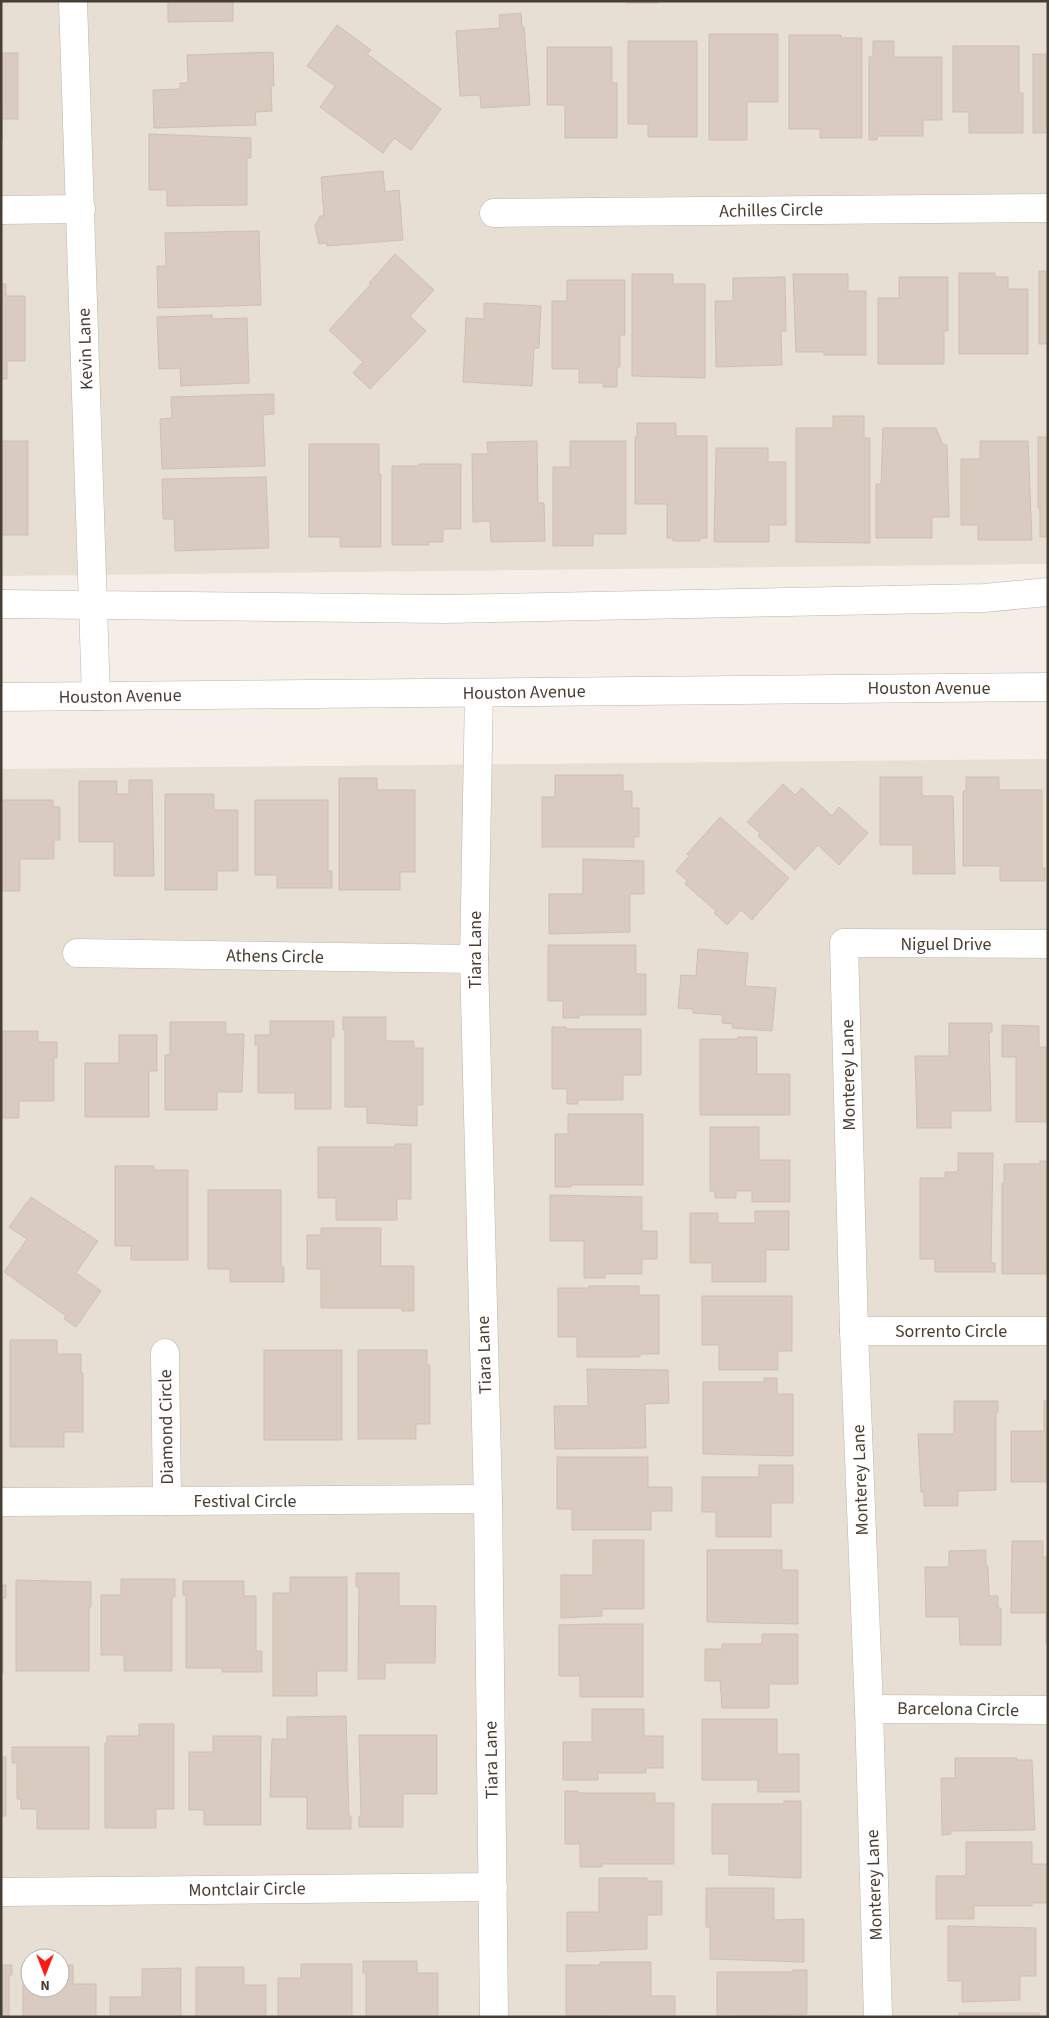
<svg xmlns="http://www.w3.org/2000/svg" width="1049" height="2018" font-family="'Source Sans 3',sans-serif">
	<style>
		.residential { fill: #e8dfd4; fill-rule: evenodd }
		.building { fill: #d9cbbf; stroke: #d1bfaf }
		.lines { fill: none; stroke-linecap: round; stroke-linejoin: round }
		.minor-casing { stroke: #bfb5a9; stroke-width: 29 }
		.minor { stroke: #fff; stroke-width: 28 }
		.labels { text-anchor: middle; stroke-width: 4; stroke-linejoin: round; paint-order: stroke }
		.street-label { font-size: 18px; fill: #473e35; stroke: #fff }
	</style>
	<rect width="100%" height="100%" fill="#f4eee7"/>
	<g class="residential">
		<path d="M1 1H1048V564L1 576Z"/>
		<path d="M1048 759V2017H1V769ZM30 1958H60V1988H30Z"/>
	</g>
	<g class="building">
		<path d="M154 1H233V21L168 22V2Z"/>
		<rect x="627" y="1" width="31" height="2"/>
		<path d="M521 13 522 27H524L530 105 481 108 480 95 460 96 456 31 500 28 499 15Z"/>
		<path d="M337 25 371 50 367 54 441 109 411 150 394 138 383 153 320 107 335 86 307 66Z"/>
		<path d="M709 34H778V102H747V140H709Z"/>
		<path d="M789 35H841V38H862V138H820V129H789Z"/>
		<path d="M628 41H697V137H648V124H628Z"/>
		<path d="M873 41H894V57H942V120H923V136H877V140H869V57H873Z"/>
		<path d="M953 46H1019V93H1023V133H969V112H953Z"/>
		<path d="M547 47H612V83H617V138H565V105H547Z"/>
		<path d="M273 52 274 86H271L272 111 255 112 256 125 154 128 153 90 180 89V83H188L187 55Z"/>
		<path d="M1 53H18V119H2V141Z"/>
		<rect x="1033" y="54" width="15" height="79"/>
		<path d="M149 134 251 138V158H247V205L167 206V190H149Z"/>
		<path d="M383 171 385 192 399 190 403 240 327 246V243L319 244 315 226 320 216H324L321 177Z"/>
		<path d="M259 231 261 305 158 308 157 266H166L165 233Z"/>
		<path d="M395 254 434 290 410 316 426 331 370 389 353 373 363 362 329 330 371 284 369 283Z"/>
		<rect x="1039" y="271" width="9" height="73"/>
		<path d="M959 273H995V277H1008V289H1028V354H959Z"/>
		<path d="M632 274H673V284H705V378L632 376Z"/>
		<path d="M793 274H848V291H866V355H824V352H796Z"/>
		<path d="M785 277 786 331H781L782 365 716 367 715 301H733V278Z"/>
		<path d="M899 277H948V331H944V364H878V298H899Z"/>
		<path d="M567 280H625V335H620V367H617V387H603V383H579V369H552V301H567Z"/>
		<path d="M1 284H6V296H25V361H7V379H1Z"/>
		<path d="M484 303 541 306 539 348H534L532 386 463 382 466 318 484 319Z"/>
		<path d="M212 315V319L247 318 249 383 181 386 180 368 159 369 157 317Z"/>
		<path d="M274 394V414L263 415 265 466 162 469 160 419 172 418 171 397Z"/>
		<path d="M833 416H864V438H870V543L796 542V428H833Z"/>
		<path d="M637 423H676V436H707V538H700V541H673V538H667V504H635V437H637Z"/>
		<path d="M883 428H936L943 445H947L949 517H932V538H876V484H881Z"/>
		<path d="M1038 437H1048V537H1040V508H1038Z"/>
		<rect x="1" y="441" width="27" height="94"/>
		<path d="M537 441 538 503H544L545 541 491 542 490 521 473 522 472 454H488L487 442Z"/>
		<path d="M570 441H626V534H593V546H553V467H570Z"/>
		<path d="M980 441H1028L1032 540H978V525H961V459H980Z"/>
		<path d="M309 444H379V474H381V547H340V537H309Z"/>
		<path d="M716 448H768V462H786V525H769V542H714Z"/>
		<path d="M419 464H461V529H443V542H429V545H392V466H419Z"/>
		<path d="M266 477 269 548 175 551 174 519H163L162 479Z"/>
		<path d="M555 775H623V791H632V808H639V837H634V847H542V797H555Z"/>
		<path d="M880 777H922V796H953L955 874H913V845H880Z"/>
		<path d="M966 777H999V790H1042V868H1045V881H1000V866H963V791H966Z"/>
		<path d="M339 778H377V790H415V872H400V890H339Z"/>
		<path d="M129 780H152L154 876H114V842H79V781H117V794H129Z"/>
		<path d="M783 784 795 795 802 788 832 816 839 807 868 833 839 865 818 845 795 870 758 836 760 833 747 822Z"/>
		<path d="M165 794H214V810H238V871H217V890H165Z"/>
		<path d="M1 800H53V807H60V840H54V859H20V891H1Z"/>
		<path d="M255 800H328V871H332V888H277V875H255Z"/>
		<path d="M720 817 789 878 752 920 741 910 727 925 714 913 716 911 685 884 687 881 676 871 689 856 687 854Z"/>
		<path d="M583 859 644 861V894H630V932L549 934V894H583Z"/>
		<path d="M548 945H636V974H646V1015H579V1018H563V1001H548Z"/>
		<path d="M698 949 748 953 745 986 776 988 772 1031 732 1028 733 1024 722 1023 723 1015 693 1013V1009L678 1008 681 975 696 976Z"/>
		<path d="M343 1017H386V1041H414V1048H423V1105H417V1126L367 1123V1107H345V1030H343Z"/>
		<path d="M270 1021H334V1037H331V1109H295V1093H258V1045H255V1035H270Z"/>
		<path d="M170 1022H226V1034H244L242 1092H217V1110H165V1055H170Z"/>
		<path d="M949 1023H992V1032H989L991 1111H951V1128H917L915 1056H949Z"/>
		<path d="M1002 1025 1039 1026V1047H1048V1122H1016V1057H1002Z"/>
		<path d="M552 1027H566V1029H641V1075H623V1100H578V1104H567V1089H552Z"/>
		<path d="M1 1031H38V1042H57V1058H54V1101H19V1118H1Z"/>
		<path d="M119 1035H157V1071H149V1117H85V1063H119Z"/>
		<path d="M738 1037H757V1074H790V1115H700V1039H738Z"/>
		<path d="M568 1114H643V1185H571V1187H555V1134H568Z"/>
		<path d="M710 1127H759V1160H790V1202H752V1191H736V1198H715V1191H710Z"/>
		<path d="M395 1144H411V1199H397V1220H336V1198H318V1147H395Z"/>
		<path d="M958 1153H993L991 1263H995V1272H935V1259H920V1178H945V1172H958Z"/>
		<path d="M1040 1161H1048L1046 1274H1002V1183H1004V1164H1040Z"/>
		<path d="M115 1166H154V1170H188V1260H131V1246H115Z"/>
		<path d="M208 1190H281V1267H284V1282H230V1269H208Z"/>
		<path d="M550 1195 642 1197V1231H657V1259H642V1274H605V1278H584V1241H550Z"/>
		<path d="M31 1197 98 1241 76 1273 101 1291 76 1327 64 1319 66 1316 4 1272 27 1239 9 1227Z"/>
		<path d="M755 1211H789V1250H766V1282H712V1263H690V1213H718V1223H755Z"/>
		<path d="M321 1228H381V1266H414V1311H402V1308H321V1269H307V1235H321Z"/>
		<path d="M589 1286H639V1295H659V1354H640V1357H577V1337H558V1288H589Z"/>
		<path d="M702 1296H792V1351H778V1370H719V1345H702Z"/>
		<path d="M10 1340H57V1354H81V1373H83V1432H64V1447H10Z"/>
		<rect x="264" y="1350" width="78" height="90"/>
		<path d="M358 1350H427V1365H430V1424H416V1439H358Z"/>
		<path d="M587 1369 668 1370 669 1403 645 1404 646 1448 555 1449 554 1406H588Z"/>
		<path d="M764 1378H777V1394H793V1456L703 1454V1382H764Z"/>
		<path d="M954 1401H998V1412H996V1490L958 1491V1506H924V1492H921L918 1434H954Z"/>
		<path d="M1044 1401H1048V1482H1011V1431H1044Z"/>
		<path d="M557 1457H648V1487H672V1511H651V1530H572V1509H557Z"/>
		<path d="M759 1465H793V1503H771V1537H716V1512H702V1477H759Z"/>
		<path d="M593 1540H644V1609H602V1616L561 1618V1575H593Z"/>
		<path d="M1012 1541H1043V1557H1048V1644H1046V1613H1011Z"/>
		<path d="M707 1550H782V1570H798V1624L707 1622Z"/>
		<path d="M986 1550V1566H988L989 1596H998V1608H1001V1645H960L959 1617H926L925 1567H949V1551Z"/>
		<path d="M356 1573H399V1606H436L435 1663H385V1679H358L359 1587H356Z"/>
		<path d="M290 1577H347V1671H317V1696H273V1593H290Z"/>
		<path d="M121 1579H175V1597H172V1671H124V1655H101V1595H121Z"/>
		<path d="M16 1580 91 1582V1607H89V1671H16Z"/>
		<path d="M183 1581H244V1596H256V1651H262V1672H222V1668H186V1595H183Z"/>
		<path d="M1 1585H6V1598H3V1673H1Z"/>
		<path d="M592 1624H643V1697H580V1676H559V1625Z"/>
		<path d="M762 1634H798V1684H769V1708H722L720 1681H705V1649H722V1644H762Z"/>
		<path d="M592 1709H644V1736H663V1768H646V1773H598V1780H563V1742H592Z"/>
		<path d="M346 1716 349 1816H351V1829H307V1797H270L272 1739H287V1717Z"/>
		<path d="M702 1719H777V1754H799V1792H758V1780H702Z"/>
		<path d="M139 1724H174V1809H156V1828H105V1743H107V1736H139Z"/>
		<path d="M359 1735H437V1794H403V1827H359V1816H361Z"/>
		<path d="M213 1736H261V1825H204V1810H189V1752H213Z"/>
		<path d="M12 1747H89V1829H37V1809H21V1799H17V1763H12Z"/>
		<rect x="1" y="1757" width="5" height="59"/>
		<path d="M955 1758H1017V1760H1032L1035 1830 951 1831V1834L942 1835 941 1778H955Z"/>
		<path d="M565 1791H578V1793H655V1803H674V1864H602V1867H580V1844H565Z"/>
		<path d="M784 1801H801V1878L729 1875V1854H712V1804H784Z"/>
		<path d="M966 1842H1032V1864H1048V1903H1032V1906H974V1919H936V1876H966Z"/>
		<path d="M599 1878H647V1881H662V1915H647V1949L567 1952V1912H599Z"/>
		<path d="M706 1888H774V1920L804 1919V1962L710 1959V1927H706Z"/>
		<path d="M948 1926 1036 1928V1976H1020V2000L962 2002V1981H948Z"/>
		<path d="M363 1961H417V1973H438V2017H366V1973H363Z"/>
		<path d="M600 1962H651V1996H675V2017L566 2016V1965H600Z"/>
		<path d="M301 1964H352V2017H278V1978H301Z"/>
		<path d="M1 1965H12V1975H9V2017H1Z"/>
		<path d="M23 1965H30V1988H60V1965H73V1984H96V2017H23Z"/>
		<path d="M196 1967H244V1985H266V2017H196Z"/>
		<path d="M181 1968V2017H110V1997H142V1969Z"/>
		<path d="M793 1970H807V2014L717 2017V1972H793Z"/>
		<rect x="959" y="2013" width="80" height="4"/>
	</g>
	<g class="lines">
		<defs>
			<g id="minor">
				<path d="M73 1 96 696"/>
				<path d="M1 210 81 209"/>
				<path d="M494 213 1048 208"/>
				<path d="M1 604 445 609 984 598 1048 592"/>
				<path d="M479 693 474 959 488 1499 494 2017"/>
				<path d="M1 697 1048 687"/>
				<path d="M77 953 474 959"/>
				<path d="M854 1331H1048"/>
				<path d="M165 1353 167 1501"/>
				<path d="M1 1502 488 1499"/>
				<path d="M869 1709 1048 1710"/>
				<path d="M1 1892 493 1887"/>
				<path d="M878 2017 869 1709 854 1331 844 943 1048 944"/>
			</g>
		</defs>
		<use href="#minor" class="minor-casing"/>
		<use href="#minor" class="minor"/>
	</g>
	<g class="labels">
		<g class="street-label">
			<text transform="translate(771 210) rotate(-1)" y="6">Achilles Circle</text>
			<text transform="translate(85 349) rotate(-92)" y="6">Kevin Lane</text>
			<text x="929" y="694">Houston Avenue</text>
			<text transform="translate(524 692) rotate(-1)" y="6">Houston Avenue</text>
			<text transform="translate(120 696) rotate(-1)" y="6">Houston Avenue</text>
			<text x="946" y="950">Niguel Drive</text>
			<text transform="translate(475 950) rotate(-90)" y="6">Tiara Lane</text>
			<text transform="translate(275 956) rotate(1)" y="6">Athens Circle</text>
			<text transform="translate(848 1075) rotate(-91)" y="6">Monterey Lane</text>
			<text x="951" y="1337">Sorrento Circle</text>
			<text transform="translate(484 1355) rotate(-92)" y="6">Tiara Lane</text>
			<text transform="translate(166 1427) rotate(-91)" y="6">Diamond Circle</text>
			<text transform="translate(860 1480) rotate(-92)" y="6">Monterey Lane</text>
			<text x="245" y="1507">Festival Circle</text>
			<text transform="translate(958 1709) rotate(1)" y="6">Barcelona Circle</text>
			<text transform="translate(491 1760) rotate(-91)" y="6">Tiara Lane</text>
			<text transform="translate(874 1885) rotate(-92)" y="6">Monterey Lane</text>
			<text transform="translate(247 1889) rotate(-1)" y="6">Montclair Circle</text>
		</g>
	</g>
	<rect width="1049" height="2018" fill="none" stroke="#473e35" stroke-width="5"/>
	<g transform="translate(45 1973) rotate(180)"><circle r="24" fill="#ffffff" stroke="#b5b2ae"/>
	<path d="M0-4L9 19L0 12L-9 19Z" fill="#ff1a12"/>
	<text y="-8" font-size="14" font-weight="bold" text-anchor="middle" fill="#473e35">N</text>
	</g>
</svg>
